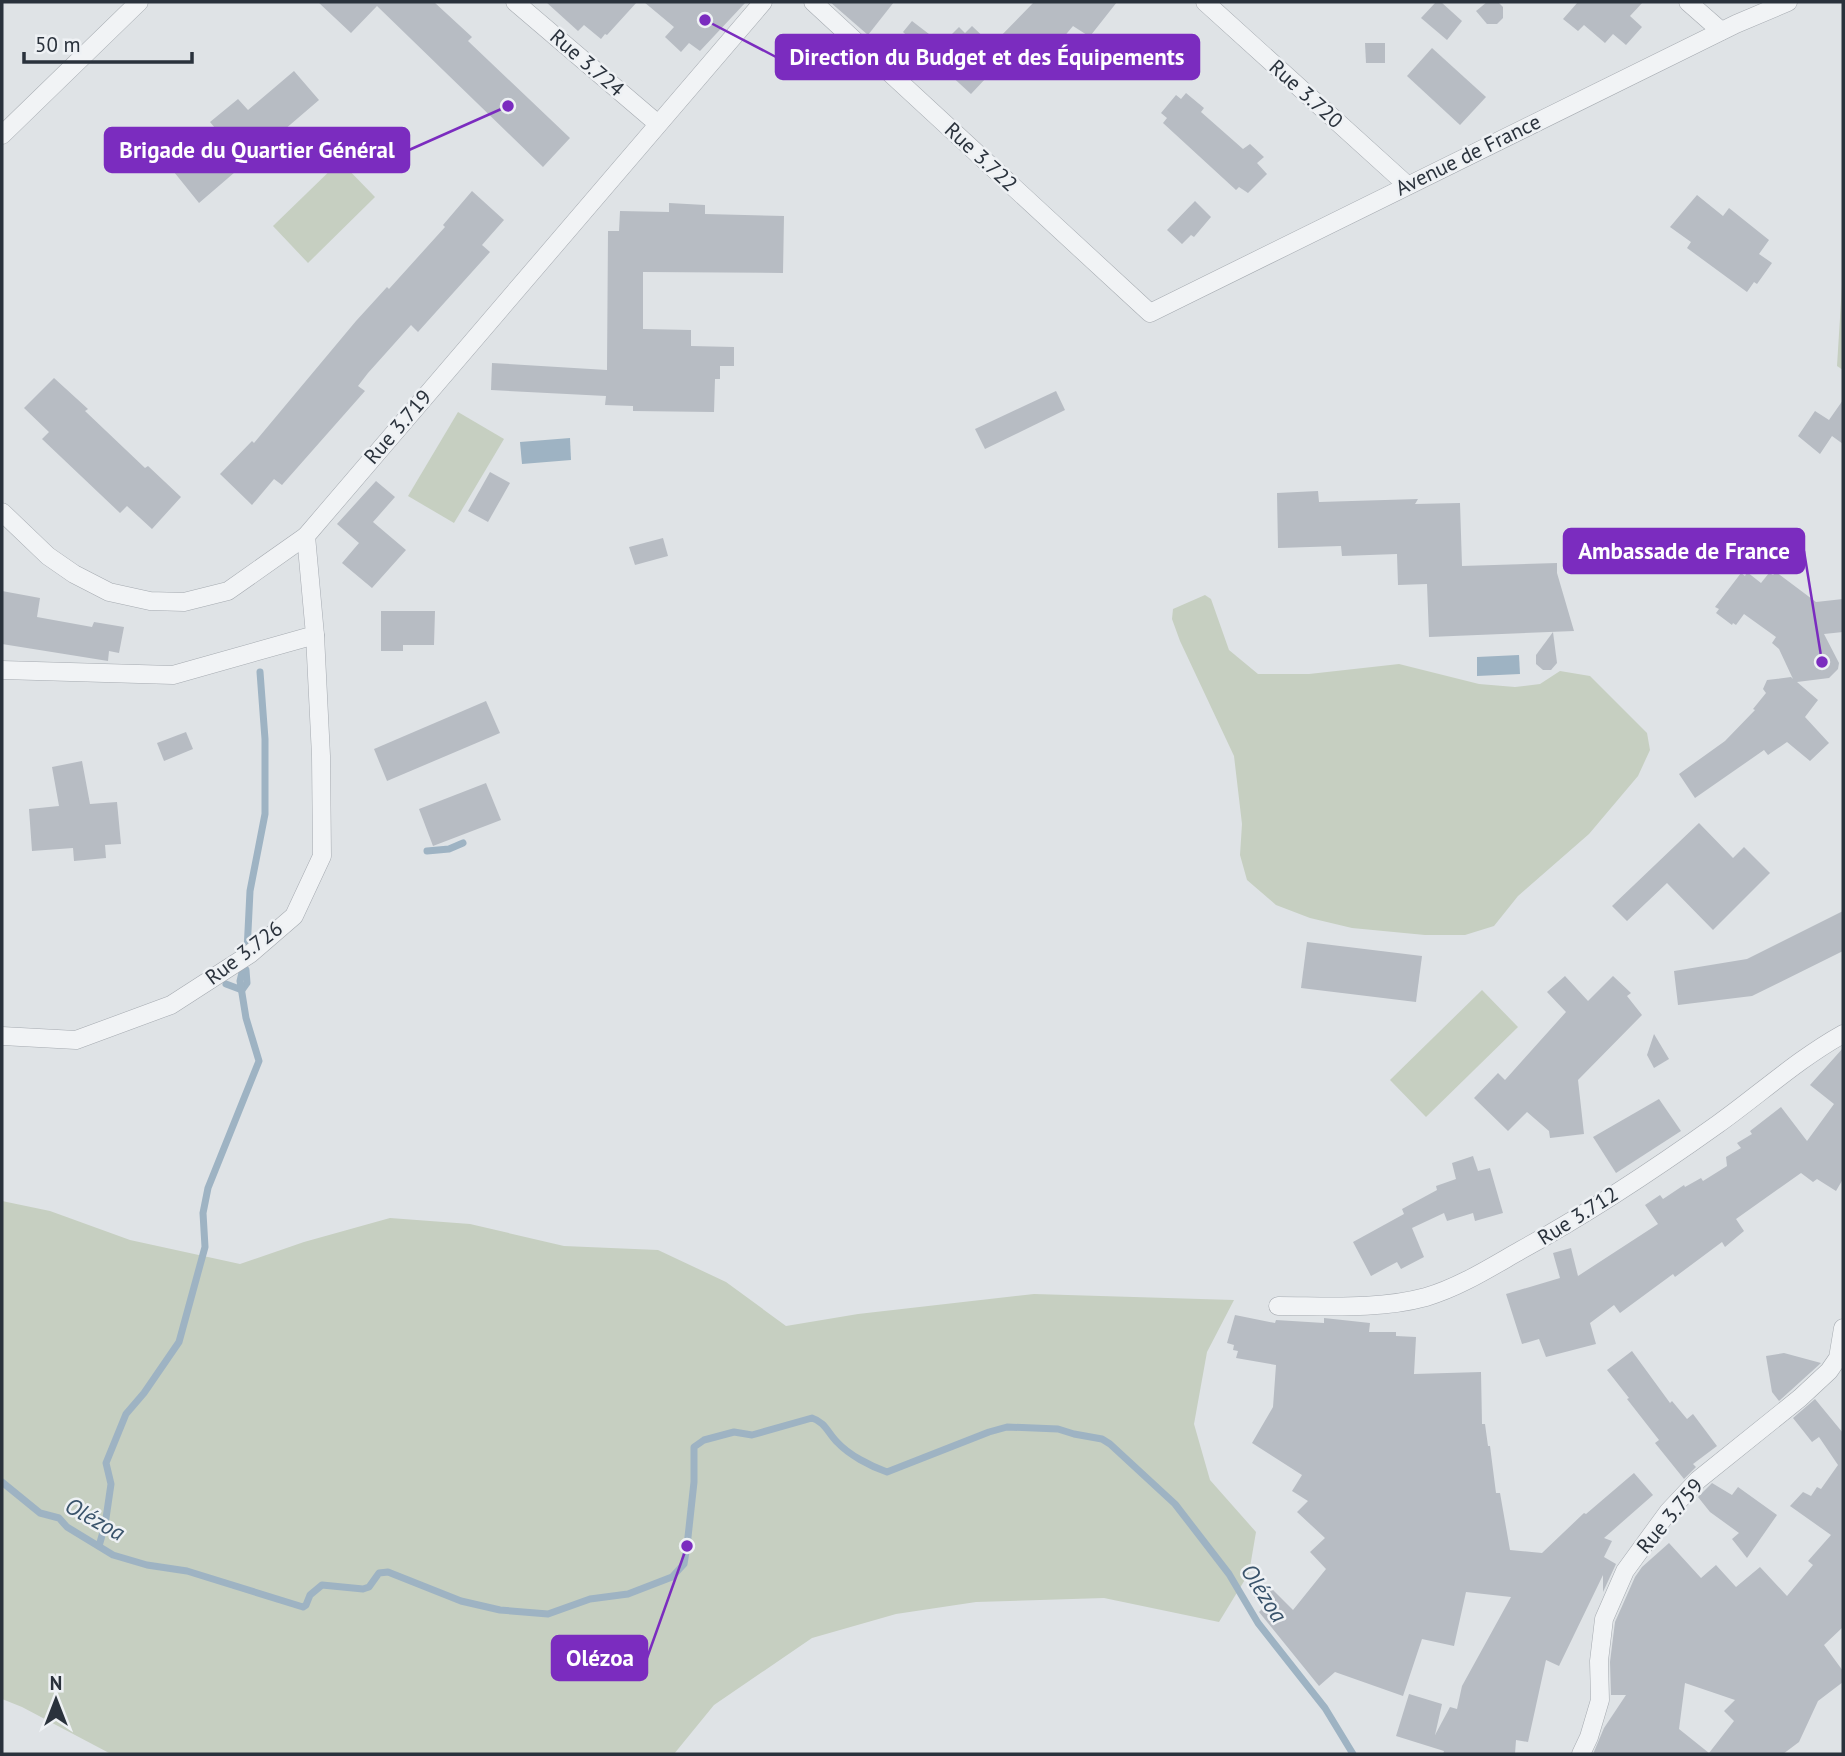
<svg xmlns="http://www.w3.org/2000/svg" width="1845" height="1756" font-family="'PT Sans',sans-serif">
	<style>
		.green { fill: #c6cfc1 }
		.water { fill: #9eb3c3 }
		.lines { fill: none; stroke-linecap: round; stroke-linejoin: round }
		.stream { stroke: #9eb3c3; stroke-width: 7 }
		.building { fill: #b7bcc3; fill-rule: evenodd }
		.street-casing { stroke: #a5aab0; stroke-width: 19 }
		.street { stroke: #f1f3f5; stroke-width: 18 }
		.labels { text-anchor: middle; stroke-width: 5; stroke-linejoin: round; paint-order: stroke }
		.street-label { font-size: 21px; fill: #2a323c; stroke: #eef1f4 }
		.water-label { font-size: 23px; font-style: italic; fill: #39536b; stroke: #eef1f4 }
		.leader { fill: none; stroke: #7b2cbf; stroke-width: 2.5 }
		.callout-dot { fill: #7b2cbf; stroke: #eef1f4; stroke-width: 2.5 }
		.callout { fill: #7b2cbf; stroke: #7b2cbf; stroke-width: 2.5 }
		.callout-label { font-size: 23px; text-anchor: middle; font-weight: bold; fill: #fff }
	</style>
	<rect width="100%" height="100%" fill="#dfe3e6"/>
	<g class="green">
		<path d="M340 161 375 197 308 263 273 226Z"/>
		<path d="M1843 269V370L1837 366Z"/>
		<path d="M458 412 504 439 454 523 408 496Z"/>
		<path d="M1205 595 1211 599 1229 650 1258 674H1309L1399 664 1479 684 1515 687 1540 684 1560 671 1590 676 1647 733 1650 750 1638 776 1589 834 1518 896 1494 926 1465 935H1425L1352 928 1310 918 1276 905 1247 880 1240 855 1242 824 1234 756 1180 641 1172 619 1173 609Z"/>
		<path d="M1482 990 1518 1027 1426 1117 1390 1080Z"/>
		<path d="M2 1201 50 1211 130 1240 240 1264 304 1242 390 1218 470 1224 564 1246 658 1250 726 1282 786 1326 858 1314 1034 1294 1234 1300 1207 1352 1194 1424 1210 1480 1256 1532 1249 1573 1219 1622 1104 1598 976 1602 896 1614 812 1638 714 1705 674 1754H111L22 1707 2 1699Z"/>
	</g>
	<g class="water">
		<path d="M570 438 571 460 522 464 520 442Z"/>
		<path d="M1519 655 1520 674 1477 676V657Z"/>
	</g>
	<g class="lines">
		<g class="stream">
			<path d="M427 851 449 849 463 843"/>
			<path d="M226 984 242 990 247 983 246 970"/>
			<path d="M2 1482 40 1513 59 1518 67 1527 113 1555 147 1565 187 1571 303 1607 306 1605 310 1595 322 1585 363 1589 369 1587 379 1573 388 1572 461 1601 500 1610 548 1614 590 1599 628 1594 672 1577 684 1564 687 1546 694 1482V1447L704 1440 734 1432 752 1435 812 1418C825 1422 828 1433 837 1442 849 1455 870 1466 887 1472L989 1432 1007 1427 1058 1429 1074 1434 1102 1439 1110 1444 1175 1504 1229 1574 1258 1623 1325 1708 1353 1754"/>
			<path d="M99 1546 105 1525 111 1484 106 1463 126 1414 144 1393 179 1342 205 1247 203 1213 208 1188 259 1061 246 1018 240 981 247 951 250 891 265 814V739L260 672"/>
		</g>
	</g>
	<g class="building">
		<path d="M318 2H434L472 37 468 41 570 138 543 167 377 6 351 33Z"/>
		<path d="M546 2H637L607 35 605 34 601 39 584 25 578 31Z"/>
		<path d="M644 2H746L700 51 689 43 681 52 665 37 674 27Z"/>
		<path d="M830 2H894L868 35Z"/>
		<path d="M1034 2H1117L1091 35 1088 34 1087 35 1073 26 1042 63 1019 43 971 94 903 32 912 21 942 44 959 27 965 33 972 26 992 45Z"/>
		<path d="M1436 2H1441L1462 21 1447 40 1421 18Z"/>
		<path d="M1487 2H1498L1503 7V18L1497 24H1487L1476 11Z"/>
		<path d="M1578 2H1643L1630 16 1642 27 1626 45 1613 34 1605 43 1584 25 1578 31 1563 19Z"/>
		<path d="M1365 43H1385V63H1366Z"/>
		<path d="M1432 48 1486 97 1460 125 1407 76Z"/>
		<path d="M294 71 319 100 199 203 174 172 220 134 210 122 238 99 248 110Z"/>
		<path d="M1186 93 1204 108 1201 112 1243 149 1250 144 1264 157 1257 163 1267 174 1248 193 1239 187 1236 190 1163 123 1167 118 1161 113 1176 95 1181 99Z"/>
		<path d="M472 191 504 220 482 245 490 252 418 332 411 325 368 373 358 386 365 391 282 485 274 479 252 505 220 474 252 441 254 443 356 321 387 287 389 289 445 227 443 225Z"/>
		<path d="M1697 195 1723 216 1729 208 1769 240 1759 254 1772 263 1757 284 1754 282 1747 292 1687 248 1691 242 1670 227Z"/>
		<path d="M1195 201 1211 217 1194 237 1191 235 1182 244 1167 230Z"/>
		<path d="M669 203 705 205V214L784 216 783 273 643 272V329L691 330V346L734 347V366H720V379H715L714 412 633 411V406L605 405 606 396 491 390 492 363 607 370 608 231H619L620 211 669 212Z"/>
		<path d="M54 378 88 409 85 411 145 468 148 466 181 497 152 529 127 506 120 513 42 439 49 432 24 408Z"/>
		<path d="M1056 391 1065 410 985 449 975 429Z"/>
		<path d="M1843 400V444L1832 436 1820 454 1798 436 1815 411 1829 420Z"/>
		<path d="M490 472 510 483 488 522 468 511Z"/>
		<path d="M376 481 395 497 373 522 406 550 372 588 342 563 359 543 337 524Z"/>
		<path d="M1318 491 1319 502 1418 499 1415 504 1460 503 1462 566 1557 563V573L1574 631 1429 637 1427 584 1398 585 1397 554 1342 556 1341 546 1278 548 1277 493Z"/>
		<path d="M663 538 668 556 635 565 629 547Z"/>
		<path d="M1747 572 1761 583 1769 573 1773 575 1776 572 1816 602 1843 599V632L1824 634 1839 663 1838 669 1829 678 1797 682 1818 700 1805 717 1829 743 1810 761 1787 742 1768 755 1764 750 1695 798 1679 774 1725 741 1755 710 1753 709 1766 693 1763 689 1767 680 1791 677 1793 679 1779 649 1772 643 1776 637 1744 614 1736 625 1733 623 1732 625 1716 613 1719 609 1715 607 1741 573 1745 576Z"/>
		<path d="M2 591 40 598 37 617 92 627 94 622 124 627 119 653 109 651 108 661 2 644Z"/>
		<path d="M381 611H435L434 645H403V651H381Z"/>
		<path d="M1553 632 1557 663 1551 670H1543L1536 664V655Z"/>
		<path d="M486 701 500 733 387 781 374 749Z"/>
		<path d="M186 732 193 749 164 761 157 743Z"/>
		<path d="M82 761 90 804 117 802 121 844 105 845 106 858 74 861 73 848 32 851 29 809 59 806 52 767Z"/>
		<path d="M486 783 501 820 433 846 419 809Z"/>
		<path d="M1699 823 1733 858 1744 847 1770 873 1713 930 1667 883 1627 921 1612 906Z"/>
		<path d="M1843 911V951L1752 996 1678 1005 1674 971 1747 959Z"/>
		<path d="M1307 942 1422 956 1416 1002 1301 988Z"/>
		<path d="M1565 976 1588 1001 1613 976 1631 993 1627 996 1642 1015 1578 1080 1584 1134 1550 1138 1549 1131 1527 1112 1508 1131 1474 1098 1498 1073 1505 1080 1566 1012 1547 992Z"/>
		<path d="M1654 1034 1669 1059 1654 1068 1647 1055Z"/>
		<path d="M1843 1048V1179L1836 1191 1817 1179 1813 1182 1801 1173 1736 1219 1744 1231 1725 1247 1722 1242 1675 1277 1673 1274 1620 1313 1614 1305 1590 1323 1596 1344 1546 1357 1539 1339 1522 1344 1506 1294 1560 1278 1553 1253 1571 1248 1578 1276 1658 1224 1645 1205 1660 1195 1663 1199 1684 1185 1685 1187 1701 1178 1703 1181 1727 1166 1726 1157 1741 1148 1737 1143 1752 1134 1750 1131 1781 1107 1807 1141 1834 1104 1810 1085Z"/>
		<path d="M1659 1099 1681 1131 1616 1173 1593 1137Z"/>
		<path d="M1473 1156 1478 1171 1490 1168 1503 1213 1475 1221 1473 1213 1447 1221 1444 1213 1412 1228 1424 1257 1401 1269 1397 1262 1371 1276 1353 1242 1404 1214 1402 1209 1437 1190 1436 1186 1456 1179 1452 1163Z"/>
		<path d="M1235 1315 1275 1323 1276 1320 1324 1323V1318L1370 1323 1369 1332H1396V1336L1416 1337 1414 1374 1481 1372 1482 1424H1485L1488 1446H1490L1496 1493H1500L1510 1550 1542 1553 1584 1513 1586 1514 1634 1473 1653 1495 1604 1538 1612 1541 1604 1557 1616 1564 1603 1592V1575L1559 1666 1546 1660 1528 1742 1516 1740 1515 1754H1443L1444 1751 1396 1736 1409 1694 1442 1704 1435 1735 1450 1707 1457 1709 1462 1686 1511 1597 1466 1592 1454 1646 1422 1639 1403 1696 1335 1672 1319 1686 1259 1612 1264 1607 1254 1597 1269 1586 1293 1610 1326 1569 1310 1552 1325 1538 1297 1512 1308 1501 1292 1491 1302 1475 1252 1443 1273 1407 1276 1365 1236 1358 1238 1351 1233 1350 1234 1345 1227 1343Z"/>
		<path d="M1632 1351 1670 1403 1672 1401 1687 1419 1693 1414 1717 1446 1693 1464 1696 1467 1684 1479 1655 1443 1659 1440 1627 1399 1629 1398 1607 1370Z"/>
		<path d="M1784 1353 1821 1363 1779 1401 1772 1392 1766 1356Z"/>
		<path d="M1815 1399 1843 1433V1627L1824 1645 1843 1671V1682L1818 1701 1799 1742 1783 1754H1593L1604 1728 1626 1695H1611L1610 1662 1615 1622 1635 1577 1642 1567 1669 1543 1701 1578 1716 1565 1736 1587 1760 1567 1787 1596 1813 1565 1808 1561 1831 1535 1790 1506 1803 1492 1811 1496 1817 1487 1821 1489 1838 1465 1819 1437 1812 1442 1793 1418ZM1685 1683 1735 1700 1724 1711 1734 1721 1709 1753 1679 1729Z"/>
		<path d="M1712 1483 1732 1495 1738 1487 1777 1515 1747 1558 1732 1539 1739 1533 1710 1512 1698 1497Z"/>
	</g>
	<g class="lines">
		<defs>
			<g id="street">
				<path d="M515 2 658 124"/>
				<path d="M813 2 1150 313 1736 24 1788 2"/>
				<path d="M1205 2 1407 185"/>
				<path d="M1688 2 1721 31"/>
				<path d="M2 135 139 2"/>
				<path d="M2 512 48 556 74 574 109 592 150 601 184 602 228 591 306 536"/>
				<path d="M2 670 173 675 315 635 306 536 763 2"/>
				<path d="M2 1036 76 1040 171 1005 250 954 294 916 322 856 321 756 315 635"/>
				<path d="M1278 1306C1327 1306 1378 1310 1426 1297 1460 1287 1491 1267 1521 1250 1589 1213 1655 1169 1718 1124 1760 1094 1798 1059 1843 1034"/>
				<path d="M1581 1754 1589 1737 1600 1700 1599 1661 1604 1619 1625 1571 1668 1512 1698 1480 1800 1398 1829 1371 1838 1358 1843 1328"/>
			</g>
		</defs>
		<use href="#street" class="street-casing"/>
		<use href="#street" class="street"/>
	</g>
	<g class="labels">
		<g class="street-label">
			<text transform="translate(587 63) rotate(41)" y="7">Rue 3.724</text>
			<text transform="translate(1306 94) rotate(42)" y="7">Rue 3.720</text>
			<text transform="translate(1468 155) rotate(-26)" y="7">Avenue de France</text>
			<text transform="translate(981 157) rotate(43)" y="7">Rue 3.722</text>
			<text transform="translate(398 427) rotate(-49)" y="7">Rue 3.719</text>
			<text transform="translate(244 953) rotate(-37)" y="7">Rue 3.726</text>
			<text transform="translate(1578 1216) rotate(-32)" y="7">Rue 3.712</text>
			<text transform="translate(1670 1516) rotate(-50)" y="7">Rue 3.759</text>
		</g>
		<g class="water-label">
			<text transform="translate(95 1519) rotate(29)" y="8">Olézoa</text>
			<text transform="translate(1264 1593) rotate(57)" y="8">Olézoa</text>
		</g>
	</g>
	<path class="leader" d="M705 20L776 57M508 106L409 150M1822 662L1804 551M687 1546L647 1658"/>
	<g class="callout-dot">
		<circle cx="705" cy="20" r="7"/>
		<circle cx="508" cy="106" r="7"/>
		<circle cx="1822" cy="662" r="7"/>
		<circle cx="687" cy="1546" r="7"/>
	</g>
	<g class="callout">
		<rect x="776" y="35" width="423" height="44" rx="7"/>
		<rect x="105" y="128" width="304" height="44" rx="7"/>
		<rect x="1564" y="529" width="240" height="44" rx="7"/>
		<rect x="552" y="1636" width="95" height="44" rx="7"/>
	</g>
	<g class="callout-label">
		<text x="987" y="65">Direction du Budget et des Équipements</text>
		<text x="257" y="158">Brigade du Quartier Général</text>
		<text x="1684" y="559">Ambassade de France</text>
		<text x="600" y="1666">Olézoa</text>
	</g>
	<rect width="1845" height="1756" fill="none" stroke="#2a323c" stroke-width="7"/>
	<g transform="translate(56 1700)" stroke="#eef1f4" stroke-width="5" paint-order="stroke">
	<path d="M0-5L12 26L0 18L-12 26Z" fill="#2a323c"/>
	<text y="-10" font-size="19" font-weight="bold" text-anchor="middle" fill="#2a323c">N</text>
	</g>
	<path d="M24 52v10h168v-10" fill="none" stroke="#2a323c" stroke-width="3.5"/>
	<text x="35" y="52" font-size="21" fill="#2a323c" stroke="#eef1f4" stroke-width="5" paint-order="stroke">50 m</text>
</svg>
